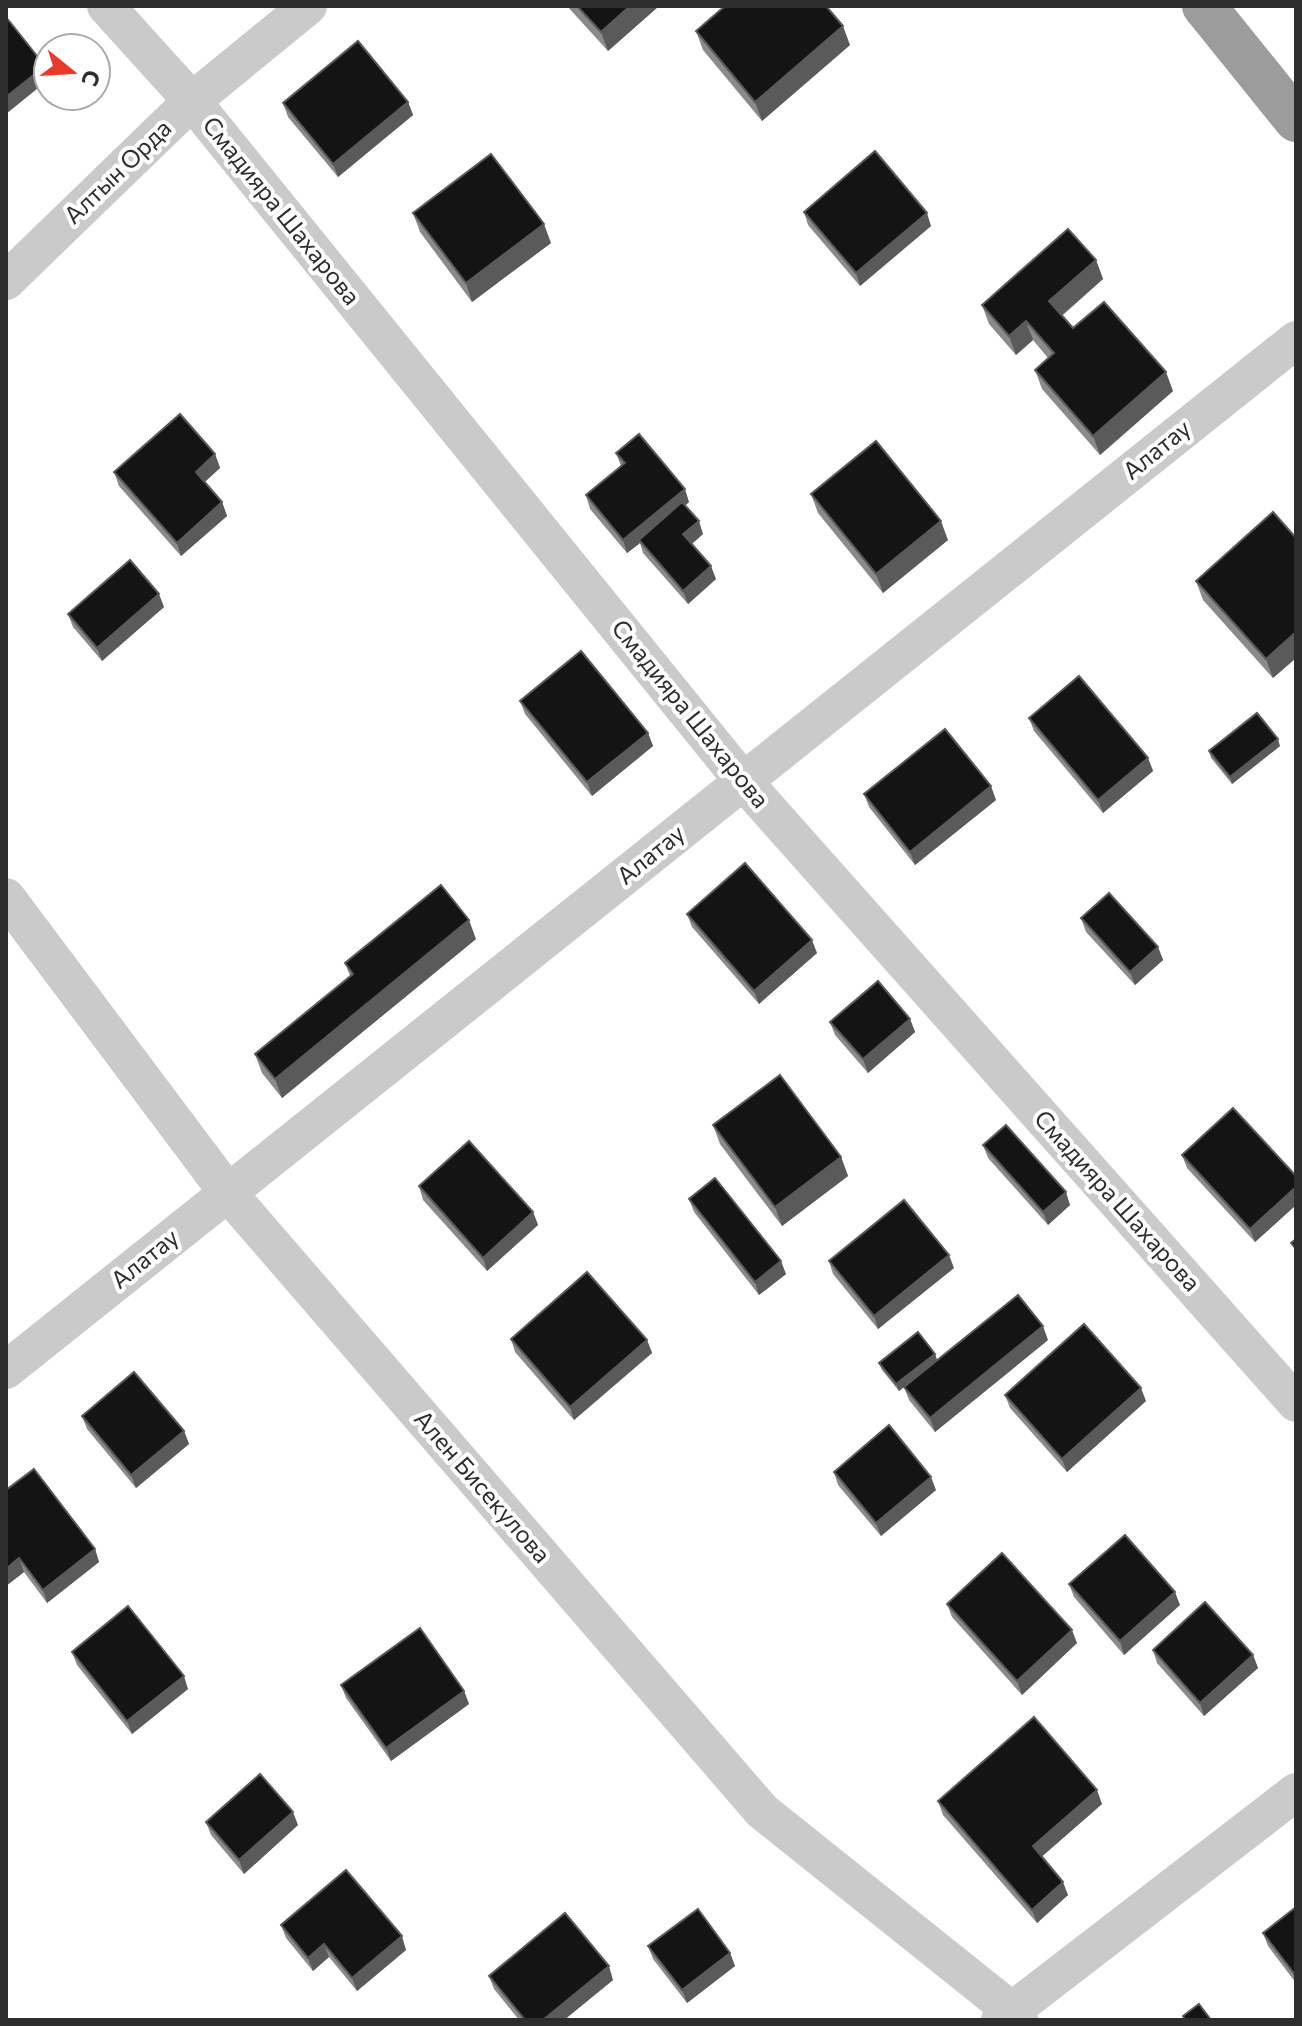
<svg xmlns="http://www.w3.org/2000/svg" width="1302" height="2026" font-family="Commissioner,sans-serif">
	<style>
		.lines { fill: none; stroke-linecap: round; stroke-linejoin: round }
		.minor { stroke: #cacaca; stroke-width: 38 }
		.trunk { stroke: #9c9c9c; stroke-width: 44 }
		.wall { fill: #8a8a8a }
		.shaded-wall { fill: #5a5a5a }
		.building { fill: #141414; stroke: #5a5a5a; stroke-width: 2 }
		.labels { text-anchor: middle; stroke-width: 8; stroke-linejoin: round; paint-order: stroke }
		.street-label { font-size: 24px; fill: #2d2d2d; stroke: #fff }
	</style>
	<rect width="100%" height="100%" fill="#fff"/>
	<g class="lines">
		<g class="minor">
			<path d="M106 6 192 101 743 781 1296 1403"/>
			<path d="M6 281 192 101 308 6"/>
			<path d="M6 897 228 1193 762 1811 1012 2011 1019 2020"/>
			<path d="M6 1370 1296 340"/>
			<path d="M1000 2020 1296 1792"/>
		</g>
		<path class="trunk" d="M1204 6 1296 120"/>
	</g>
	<g class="wall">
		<path d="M567 6H659L608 51Z"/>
		<path d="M696 31 850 45 762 121 703 50Z"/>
		<path d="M408 102 413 115 338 177 288 117 283 103Z"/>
		<path d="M804 212 931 226 860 286 808 225Z"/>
		<path d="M413 213 551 243 472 302 420 232Z"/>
		<path d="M1096 260 1103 279 1062 316 1073 328 1173 391 1100 455 1042 389 1035 370 1048 358 1033 340 1016 355 989 324 982 305Z"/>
		<path d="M616 453 689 502 685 506 703 534 692 544 716 579 688 604 643 553 640 543 627 553 590 509 586 495 621 466Z"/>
		<path d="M215 454 220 468 205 482 222 502 227 516 181 556 119 486 114 472Z"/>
		<path d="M811 494 948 540 883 593 818 513Z"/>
		<path d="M1296 538V658L1273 678 1203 600 1196 581Z"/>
		<path d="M164 607 102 661 73 627 68 614Z"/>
		<path d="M520 701 648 733 653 746 592 796 525 714Z"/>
		<path d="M1029 718 1148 758 1153 771 1103 813 1034 731Z"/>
		<path d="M1280 746 1232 784 1211 758 1209 751Z"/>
		<path d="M864 794 996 800 915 865 869 807Z"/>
		<path d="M687 914 817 953 759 1004 692 927Z"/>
		<path d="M1081 918 1158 947 1163 960 1135 985 1086 932Z"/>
		<path d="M476 939 282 1098 262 1073 255 1054 350 976 345 963Z"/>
		<path d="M910 1019 915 1032 868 1073 835 1035 830 1022Z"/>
		<path d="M713 1125 841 1157 848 1176 782 1226 720 1144Z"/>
		<path d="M983 1145 1070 1205 1048 1225 988 1158Z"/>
		<path d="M1182 1155 1296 1176V1205L1255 1242 1187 1168Z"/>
		<path d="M419 1186 533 1212 538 1225 487 1271 423 1200Z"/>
		<path d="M689 1199 786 1274 759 1295 694 1212Z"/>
		<path d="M829 1261 954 1268 878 1329 833 1274Z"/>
		<path d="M511 1339 647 1340 652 1353 574 1420 515 1352Z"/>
		<path d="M1048 1340 935 1432 909 1400 904 1387 899 1391 882 1370 879 1363 935 1354 937 1360Z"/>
		<path d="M1005 1395 1146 1401 1067 1472 1010 1408Z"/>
		<path d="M82 1416 184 1431 189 1444 136 1488 87 1429Z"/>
		<path d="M834 1472 936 1490 881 1536 838 1485Z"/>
		<path d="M6 1490 95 1549 99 1562 47 1603 24 1572 6 1586Z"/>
		<path d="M1069 1584 1180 1605 1124 1655 1074 1597Z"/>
		<path d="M947 1604 1077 1643 1022 1695 952 1617Z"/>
		<path d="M1153 1650 1253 1655 1258 1668 1204 1716 1157 1663Z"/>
		<path d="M72 1652 188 1689 132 1734 77 1665Z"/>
		<path d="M341 1685 464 1691 469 1704 391 1761 346 1698Z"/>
		<path d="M938 1801 1102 1804 1042 1856 1068 1895 1037 1923 943 1815Z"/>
		<path d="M206 1822 298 1825 244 1874 211 1835Z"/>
		<path d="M1296 1907V1983L1268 1946 1263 1933Z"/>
		<path d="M281 1925 406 1950 357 1991 329 1957 313 1971 286 1938Z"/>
		<path d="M648 1946 730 1953 735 1966 687 2003 653 1959Z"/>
		<path d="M489 1976 613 1980 564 2020H519L494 1989Z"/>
	</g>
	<g class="shaded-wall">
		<path d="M630 6H659L608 51 601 32Z"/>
		<path d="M843 26 850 45 762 121 755 102Z"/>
		<path d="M45 66 48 75V80L6 114V97Z"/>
		<path d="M408 102 413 115 338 177 333 164Z"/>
		<path d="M927 213 931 226 860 286 856 273Z"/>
		<path d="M544 224 551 243 472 302 466 283Z"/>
		<path d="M1096 260 1103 279 1056 320 1049 301Z"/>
		<path d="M1026 321 1033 340 1016 355 1009 336Z"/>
		<path d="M1166 372 1173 391 1100 455 1093 436Z"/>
		<path d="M215 454 220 468 201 485 196 472Z"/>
		<path d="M685 489 689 502 641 542 639 540 640 543 627 553 623 540Z"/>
		<path d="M222 502 227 516 181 556 177 543Z"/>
		<path d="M699 521 703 534 688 547 683 534Z"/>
		<path d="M941 521 948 540 883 593 876 574Z"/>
		<path d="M711 566 716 579 688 604 683 591Z"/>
		<path d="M159 594 164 607 102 661 97 648Z"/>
		<path d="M1296 632V658L1273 678 1266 659Z"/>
		<path d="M648 733 653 746 592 796 587 782Z"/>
		<path d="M1278 739 1280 746 1232 784 1230 777Z"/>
		<path d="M1148 758 1153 771 1103 813 1098 800Z"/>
		<path d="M991 786 996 800 915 865 910 852Z"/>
		<path d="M469 920 476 939 282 1098 275 1079Z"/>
		<path d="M812 940 817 953 759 1004 754 991Z"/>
		<path d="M1158 947 1163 960 1135 985 1130 972Z"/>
		<path d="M910 1019 915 1032 868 1073 863 1059Z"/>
		<path d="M841 1157 848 1176 782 1226 775 1207Z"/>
		<path d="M1296 1187V1205L1255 1242 1250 1229Z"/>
		<path d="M1066 1192 1070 1205 1048 1225 1043 1212Z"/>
		<path d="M533 1212 538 1225 487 1271 483 1258Z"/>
		<path d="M949 1255 954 1268 878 1329 874 1316Z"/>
		<path d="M781 1261 786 1274 759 1295 755 1282Z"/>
		<path d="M1043 1326 1048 1340 935 1432 930 1418Z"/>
		<path d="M647 1340 652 1353 574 1420 570 1407Z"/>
		<path d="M935 1354 937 1360 899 1391 896 1384Z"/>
		<path d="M1141 1388 1146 1401 1067 1472 1062 1459Z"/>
		<path d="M184 1431 189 1444 136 1488 131 1475Z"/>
		<path d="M931 1477 936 1490 881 1536 876 1523Z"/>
		<path d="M95 1549 99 1562 47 1603 43 1590Z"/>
		<path d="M19 1558 24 1572 6 1586V1569Z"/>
		<path d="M1175 1592 1180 1605 1124 1655 1120 1641Z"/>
		<path d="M1072 1630 1077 1643 1022 1695 1017 1681Z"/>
		<path d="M1253 1655 1258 1668 1204 1716 1200 1703Z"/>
		<path d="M184 1676 188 1689 132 1734 127 1721Z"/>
		<path d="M464 1691 469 1704 391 1761 386 1748Z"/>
		<path d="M1097 1790 1102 1804 1038 1860 1033 1846Z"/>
		<path d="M293 1812 298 1825 244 1874 239 1860Z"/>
		<path d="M1063 1882 1068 1895 1037 1923 1032 1910Z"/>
		<path d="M402 1936 406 1950 357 1991 352 1978Z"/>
		<path d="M324 1944 329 1957 313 1971 308 1958Z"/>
		<path d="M730 1953 735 1966 687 2003 682 1990Z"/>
		<path d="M609 1966 613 1980 564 2020H543Z"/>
	</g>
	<g class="building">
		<path d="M577 6H630L601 32Z"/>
		<path d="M725 6H826L843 26 755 102 696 31Z"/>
		<path d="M6 17 45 66 6 97Z"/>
		<path d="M358 41 408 102 333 164 283 103Z"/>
		<path d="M875 151 927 213 856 273 804 212Z"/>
		<path d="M491 154 544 224 466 283 413 213Z"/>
		<path d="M1068 229 1096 260 1049 301 1073 328 1104 302 1166 372 1093 436 1035 370 1054 353 1026 321 1009 336 982 305Z"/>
		<path d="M180 414 215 454 196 472 222 502 177 543 114 472Z"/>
		<path d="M639 434 685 489 623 540 586 495 625 463 616 453Z"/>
		<path d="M876 441 941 521 876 574 811 494Z"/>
		<path d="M682 502 699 521 683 534 711 566 683 591 639 540Z"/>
		<path d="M1273 512 1296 538V632L1266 659 1196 581Z"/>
		<path d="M130 560 159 594 97 648 68 614Z"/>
		<path d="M581 651 648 733 587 782 520 701Z"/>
		<path d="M1079 676 1148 758 1098 800 1029 718Z"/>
		<path d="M1257 713 1278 739 1230 777 1209 751Z"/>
		<path d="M945 729 991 786 910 852 864 794Z"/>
		<path d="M745 863 812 940 754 991 687 914Z"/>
		<path d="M441 885 469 920 275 1079 255 1054 353 974 345 963Z"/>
		<path d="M1109 893 1158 947 1130 972 1081 918Z"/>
		<path d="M878 981 910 1019 863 1059 830 1022Z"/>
		<path d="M780 1075 841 1157 775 1207 713 1125Z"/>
		<path d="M1233 1108 1296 1176V1187L1250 1229 1182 1155Z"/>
		<path d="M1006 1125 1066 1192 1043 1212 983 1145Z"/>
		<path d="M469 1141 533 1212 483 1258 419 1186Z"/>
		<path d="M715 1178 781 1261 755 1282 689 1199Z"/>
		<path d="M904 1200 949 1255 874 1316 829 1261Z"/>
		<path d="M1296 1239V1249L1291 1243Z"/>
		<path d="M587 1272 647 1340 570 1407 511 1339Z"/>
		<path d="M1018 1295 1043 1326 930 1418 904 1387Z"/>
		<path d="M1084 1324 1141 1388 1062 1459 1005 1395Z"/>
		<path d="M918 1332 935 1354 896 1384 879 1363Z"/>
		<path d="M134 1372 184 1431 131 1475 82 1416Z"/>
		<path d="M889 1425 931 1477 876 1523 834 1472Z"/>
		<path d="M34 1469 95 1549 43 1590 19 1558 6 1569V1490Z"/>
		<path d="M1125 1535 1175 1592 1120 1641 1069 1584Z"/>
		<path d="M1002 1553 1072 1630 1017 1681 947 1604Z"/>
		<path d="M1205 1602 1253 1655 1200 1703 1153 1650Z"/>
		<path d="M128 1606 184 1676 127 1721 72 1652Z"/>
		<path d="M420 1628 464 1691 386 1748 341 1685Z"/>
		<path d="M1034 1717 1097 1790 1033 1846 1063 1882 1032 1910 938 1801Z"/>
		<path d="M260 1774 293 1812 239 1860 206 1822Z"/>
		<path d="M346 1870 402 1936 352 1978 324 1944 308 1958 281 1925Z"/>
		<path d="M1296 1907V1976L1263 1933Z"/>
		<path d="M698 1909 730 1953 682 1990 648 1946Z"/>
		<path d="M565 1913 609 1966 543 2020H525L489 1976Z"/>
		<path d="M1199 2004 1211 2020H1185L1183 2016Z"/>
	</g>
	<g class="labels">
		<g class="street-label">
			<text transform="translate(118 172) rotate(-44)" y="8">Алтын Орда</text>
			<text transform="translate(281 211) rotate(51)" y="8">Смадияра Шахарова</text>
			<text transform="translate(1157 450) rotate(-39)" y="8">Алатау</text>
			<text transform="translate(690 714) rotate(51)" y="8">Смадияра Шахарова</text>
			<text transform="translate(651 855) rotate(-39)" y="8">Алатау</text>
			<text transform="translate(1117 1201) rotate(48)" y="8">Смадияра Шахарова</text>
			<text transform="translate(145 1259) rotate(-39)" y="8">Алатау</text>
			<text transform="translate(482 1487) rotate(49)" y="8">Ален Бисекулова</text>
		</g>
	</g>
	<rect width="1302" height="2026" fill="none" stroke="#2d2d2d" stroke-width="16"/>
	<g transform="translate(72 72) rotate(108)"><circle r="38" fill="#ffffff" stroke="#ababab" stroke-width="2"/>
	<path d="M0-6L14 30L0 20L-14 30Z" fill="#ea3928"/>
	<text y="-12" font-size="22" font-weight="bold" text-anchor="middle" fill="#2d2d2d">С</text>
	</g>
</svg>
